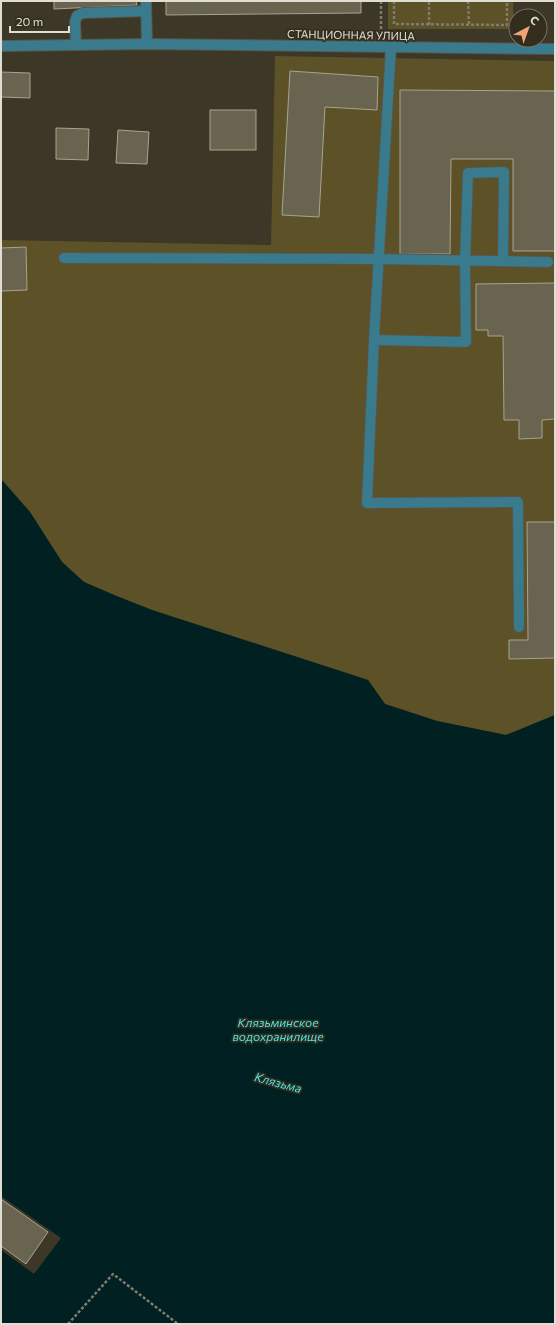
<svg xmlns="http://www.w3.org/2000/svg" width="556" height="1325" font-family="Commissioner,sans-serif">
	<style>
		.green { fill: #5c5127 }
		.water { fill: #002021 }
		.pier { fill: #3c3726 }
		.building { fill: #696450; stroke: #a9a48f }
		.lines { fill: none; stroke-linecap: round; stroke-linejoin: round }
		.minor-casing { stroke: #5a5545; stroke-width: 12 }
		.path { stroke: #807c6d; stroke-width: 2.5; stroke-dasharray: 3 2; stroke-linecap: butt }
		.minor { stroke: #397b8d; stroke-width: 10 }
		.labels { text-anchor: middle; stroke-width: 3.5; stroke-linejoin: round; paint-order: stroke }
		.street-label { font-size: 11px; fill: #e0ded3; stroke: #322d1c }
		.water-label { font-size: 12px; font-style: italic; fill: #42e8ec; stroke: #322d1c }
	</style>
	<rect width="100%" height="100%" fill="#3c3726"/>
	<g class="green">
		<path d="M388 1H513L514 29H388Z"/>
		<path d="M275 56 555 61V715L506 735 437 721 385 704 368 680 152 610 114 595 84 582 62 562 30 512 1 479V240L271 245Z"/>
	</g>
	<path class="water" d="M1 479 30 512 62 562 84 582 114 595 152 610 368 680 385 704 437 721 506 735 555 715V1324H1Z"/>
	<path class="pier" d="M1 1196 61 1238 34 1274 1 1250Z"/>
	<g class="building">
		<path d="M54 1H136L137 5 54 9Z"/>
		<path d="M166 1H361V13L166 15Z"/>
		<path d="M290 71 378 77 377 110 325 107 319 217 282 215Z"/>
		<path d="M1 72 30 73V98L1 97Z"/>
		<path d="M400 90 555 91V251H513V159H451L450 254H400Z"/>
		<rect x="210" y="110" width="46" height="40"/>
		<path d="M56 128 89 129 88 160 56 159Z"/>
		<path d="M118 130 149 132 147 164 116 163Z"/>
		<path d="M26 247 27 290 1 291V248Z"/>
		<path d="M555 283V419L542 420V438L519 439V420H504L503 336H488V330H476V284Z"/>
		<path d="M527 522H555V658L509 659V640H528Z"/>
		<path d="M1 1199 48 1232 26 1264 1 1246Z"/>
	</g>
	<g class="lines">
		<defs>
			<g id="minor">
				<path d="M146 1 147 44"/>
				<path d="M76 45 75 22 77 16 83 13 146 11"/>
				<path d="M1 46 147 44 555 49"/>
				<path d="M391 47 374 340 367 503 518 502 519 627"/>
				<path d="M64 258 378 259 548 262"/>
				<path d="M374 340 466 342 465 261 468 173 504 172 503 261"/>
			</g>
		</defs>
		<use href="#minor" class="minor-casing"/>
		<g class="path">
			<path d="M381 1V33"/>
			<path d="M394 1V24L507 25V1"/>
			<path d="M468 1 469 25"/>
			<path d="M429 25V1"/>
			<path d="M68 1324 113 1274 178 1324"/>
		</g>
		<use href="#minor" class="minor"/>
	</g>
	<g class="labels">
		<g class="street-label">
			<text transform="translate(351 35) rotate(1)" y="4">СТАНЦИОННАЯ УЛИЦА</text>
		</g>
		<g class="water-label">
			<text x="278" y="1027">Клязьминское<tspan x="278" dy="14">водохранилище</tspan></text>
			<text transform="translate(278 1083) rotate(15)" y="4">Клязьма</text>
		</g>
	</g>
	<rect width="556" height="1325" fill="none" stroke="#e0ded3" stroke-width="4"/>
	<g transform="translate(528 28) rotate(41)"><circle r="19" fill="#322d1c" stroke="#787465"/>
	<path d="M0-3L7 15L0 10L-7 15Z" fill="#f0a378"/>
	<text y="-6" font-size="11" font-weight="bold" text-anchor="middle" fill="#e0ded3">С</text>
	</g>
	<path d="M10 26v6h59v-6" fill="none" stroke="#e0ded3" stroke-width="2"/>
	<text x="16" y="26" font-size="12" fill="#e0ded3" stroke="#322d1c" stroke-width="3" paint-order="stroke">20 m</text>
</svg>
